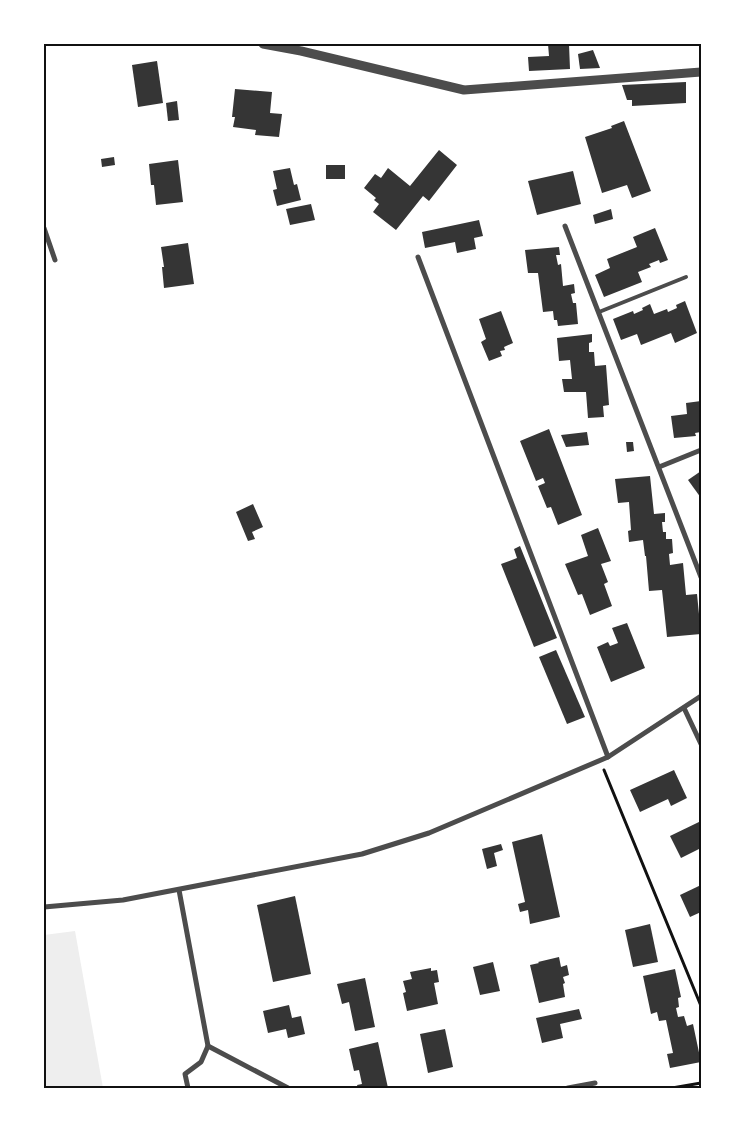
<svg xmlns="http://www.w3.org/2000/svg" width="745" height="1132" font-family="'Alegreya Sans',sans-serif">
	<style>
		.green { fill: #eee }
		.building { fill: #353535 }
		.lines { fill: none; stroke-linecap: round; stroke-linejoin: round }
		.path { stroke: #111; stroke-width: 3 }
		.service { stroke: #4c4c4c; stroke-width: 4 }
		.minor { stroke: #4c4c4c; stroke-width: 5 }
		.tertiary { stroke: #4c4c4c; stroke-width: 9 }
		.neatline { fill: none; stroke: #111; stroke-width: 2 }
	</style>
	<rect width="100%" height="100%" fill="#fff"/>
	<path class="green" d="M75 931 103 1088H44V935Z"/>
	<g class="building">
		<path d="M548 44H569L570 69 529 71 528 57 549 56Z"/>
		<path d="M593 50 600 68 580 69 578 54Z"/>
		<path d="M157 61 163 103 138 107 132 65Z"/>
		<path d="M686 82V103L632 106V100H627L622 85Z"/>
		<path d="M235 89 272 92 270 113 282 114 279 137 255 135 256 130 233 127 235 117H232Z"/>
		<path d="M177 101 179 120 168 121 166 103Z"/>
		<path d="M624 121 651 191 632 198 627 185 602 193 585 137 612 128 611 126Z"/>
		<path d="M439 150 457 165 429 201 423 196 396 230 373 212 379 204 374 200 376 198 364 188 375 174 381 178 388 168 410 186Z"/>
		<path d="M114 157 115 165 102 167 101 159Z"/>
		<path d="M178 160 183 202 156 205 154 185H151L149 164Z"/>
		<rect x="326" y="165" width="19" height="14"/>
		<path d="M290 168 294 185 297 184 301 200 277 206 273 190 277 189 273 171Z"/>
		<path d="M573 171 581 204 537 215 528 181Z"/>
		<path d="M311 204 315 220 290 225 286 209Z"/>
		<path d="M611 209 613 219 595 224 593 215Z"/>
		<path d="M479 220 483 236 474 238 476 249 457 253 455 242 425 248 422 232Z"/>
		<path d="M655 228 668 260 660 263 659 260 649 264 651 267 638 272 642 282 604 297 595 275 610 268 607 259 637 247 633 237Z"/>
		<path d="M188 243 194 284 164 288 162 267H164L161 247Z"/>
		<path d="M559 247 560 255H556L558 265 561 264 563 286 574 284 575 293 571 294 573 303H576L578 324 558 326 557 320H554L553 311 543 312 538 273H528L525 250Z"/>
		<path d="M685 301 697 333 675 343 671 333 641 345 637 334 621 340 613 319 633 311 634 314 643 310 642 308 650 304 654 314 667 309 668 312 677 308 676 305Z"/>
		<path d="M501 311 513 343 504 347 505 350 500 351 502 356 489 361 481 342 486 339 479 319Z"/>
		<path d="M592 334V342L589 343V352H594L595 366 606 365 609 405 603 406 604 417 588 418 586 392H564L562 379H572L570 360 559 361 557 338Z"/>
		<path d="M701 401V432L695 433 696 436 674 438 671 416 687 414 686 403Z"/>
		<path d="M549 429 582 515 558 525 551 507 547 508 538 486 545 483 543 478 536 481 520 441Z"/>
		<path d="M587 432 589 445 566 447 561 435Z"/>
		<path d="M626 442H633L634 451 627 452Z"/>
		<path d="M701 471V498L688 480Z"/>
		<path d="M650 476 654 514 665 513V522H662L663 532H666V539H672L673 553 669 554 670 565 683 563 686 595 697 594 701 634 667 637 662 590 649 591 646 556H645L643 540 629 542 628 531 631 530 629 502 618 503 615 479Z"/>
		<path d="M253 504 263 527 252 532 255 539 248 541 236 512Z"/>
		<path d="M598 528 611 561 601 564 608 582 604 584 612 606 590 615 582 594 578 595 565 564 588 556 581 535Z"/>
		<path d="M520 546 557 638 534 647 501 564 517 558 514 549Z"/>
		<path d="M627 623 645 668 611 682 597 647 608 642 610 646 618 643 612 628Z"/>
		<path d="M556 650 585 717 567 724 539 657Z"/>
		<path d="M674 770 687 798 671 806 668 799 640 812 630 790Z"/>
		<path d="M701 821V848L681 858 670 836Z"/>
		<path d="M542 834 560 917 530 924 528 910 520 912 518 904 525 902 512 842Z"/>
		<path d="M501 844 503 850 494 853 497 866 487 869 482 849Z"/>
		<path d="M701 885V912L690 917 680 895Z"/>
		<path d="M295 896 311 974 273 982 257 905Z"/>
		<path d="M650 924 658 962 633 967 625 930Z"/>
		<path d="M559 957 561 967 567 965 569 975 563 977 565 983 563 984 565 997 539 1003 530 965 539 963 538 962Z"/>
		<path d="M493 962 500 991 480 995 473 967Z"/>
		<path d="M431 968V971L437 970 439 982 434 983 438 1004 407 1011 403 993 406 992 403 981 412 979 410 972Z"/>
		<path d="M675 969 681 997 678 998 679 1007 676 1008 678 1017 684 1016 687 1026 693 1024 701 1062 670 1068 667 1054 673 1053 666 1020 659 1021 657 1012 651 1014 643 976Z"/>
		<path d="M365 978 375 1027 355 1031 349 1002 342 1004 337 984Z"/>
		<path d="M289 1005 292 1018 301 1016 305 1034 288 1038 286 1029 268 1033 263 1011Z"/>
		<path d="M579 1009 582 1019 560 1024 563 1038 542 1043 536 1018Z"/>
		<path d="M445 1029 453 1067 428 1073 420 1034Z"/>
		<path d="M378 1042 388 1088H358L357 1085 362 1084 359 1070 354 1071 349 1049Z"/>
	</g>
	<g class="lines">
		<g class="path">
			<path d="M604 770 701 1006"/>
			<path d="M672 1088 701 1083"/>
		</g>
		<path class="service" d="M599 312 686 277"/>
		<g class="minor">
			<path d="M565 226 701 577"/>
			<path d="M44 228 55 260"/>
			<path d="M418 257 608 757"/>
			<path d="M659 467 701 450"/>
			<path d="M684 708 701 744"/>
			<path d="M179 890 208 1046 288 1088"/>
			<path d="M44 907 123 900 362 854 429 833 608 757 701 696"/>
			<path d="M188 1088 185 1074 201 1062 208 1046"/>
			<path d="M568 1088 595 1083"/>
		</g>
		<path class="tertiary" d="M263 44 301 51 464 90 701 72"/>
	</g>
	<rect width="745" height="1132" fill="none" stroke="#ffffff" stroke-width="90"/>
	<rect x="45" y="45" width="655" height="1042" class="neatline"/>
</svg>
